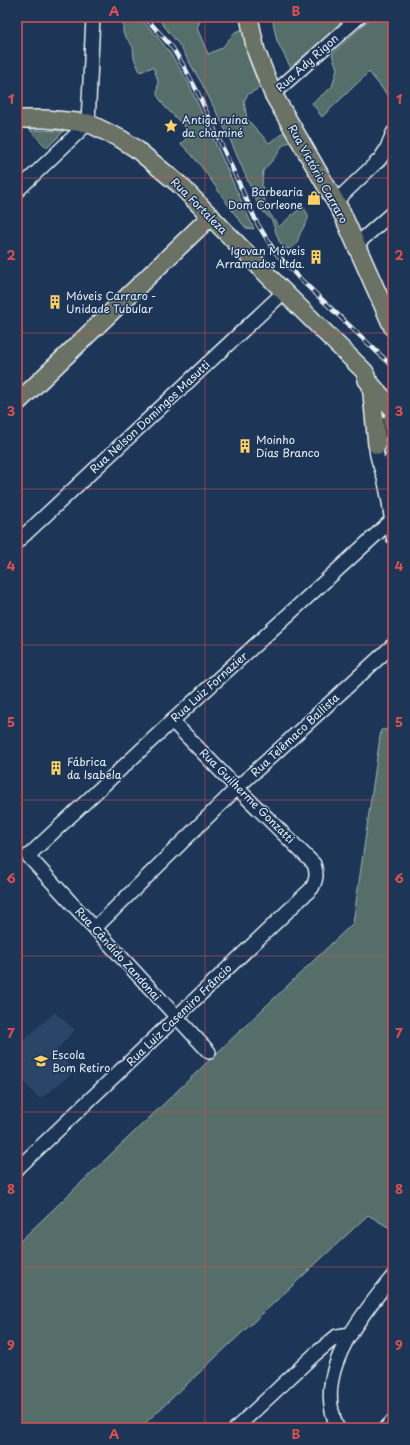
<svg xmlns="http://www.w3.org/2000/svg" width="410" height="1445" font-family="'Playpen Sans',sans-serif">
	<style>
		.built { fill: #2c4568 }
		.green { fill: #566e6b; stroke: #9fb0b2 }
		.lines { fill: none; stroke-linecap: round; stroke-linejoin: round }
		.minor-casing { stroke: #e8f1f8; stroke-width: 16 }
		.major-casing { stroke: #e8f1f8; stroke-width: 20 }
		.minor { stroke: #1d3557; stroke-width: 13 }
		.major { stroke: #6b7165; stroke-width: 17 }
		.rail-casing { stroke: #e8f1f8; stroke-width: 4.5 }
		.rail { stroke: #1d3557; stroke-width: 3; stroke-dasharray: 9; stroke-linecap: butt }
		.grid { fill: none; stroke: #da5052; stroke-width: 1; stroke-opacity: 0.55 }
		.labels { text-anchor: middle; stroke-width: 3; stroke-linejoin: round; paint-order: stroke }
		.street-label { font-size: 11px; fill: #e8f1f8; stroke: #1d3557 }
		.poi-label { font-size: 11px; fill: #e8f1f8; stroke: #1d3557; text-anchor: start }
		.neatline { fill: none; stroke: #da5052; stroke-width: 1.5 }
		.grid-label { font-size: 13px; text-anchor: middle; font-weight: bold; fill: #da5052 }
	</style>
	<rect width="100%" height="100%" fill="#1d3557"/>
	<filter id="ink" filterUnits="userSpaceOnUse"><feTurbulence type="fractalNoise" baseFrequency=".025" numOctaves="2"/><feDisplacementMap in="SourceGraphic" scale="8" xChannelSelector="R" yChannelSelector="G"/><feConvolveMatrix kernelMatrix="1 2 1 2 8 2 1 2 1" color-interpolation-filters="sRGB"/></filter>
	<g filter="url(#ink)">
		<path class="built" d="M55 1012 75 1030 56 1050 75 1071 40 1099 24 1083 17 1088V1046Z"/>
		<g class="green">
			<path d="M123 17H139L156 35 170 53 187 80 254 229 246 228C223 202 207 168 181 144L191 133 165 107 157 95 158 80 153 67 140 72 134 58 133 47 123 33Z"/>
			<path d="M157 17H202L197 28 208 54 222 48 235 32 244 29 249 60 260 88 248 94 244 101 247 119 269 143 288 129 293 140 282 146 277 155 263 171 262 185 266 208 279 227 293 214 303 207C312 218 308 219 302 230 296 240 300 248 285 249L279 241 272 221 259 207 229 137 202 84 180 46Z"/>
			<path d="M272 17H351L292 70 277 41Z"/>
			<path d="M372 17H393V57L389 60 393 64V102L369 72 322 117 312 103 332 87 337 69 332 54Z"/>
			<path d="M30 130 64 131 47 148Z"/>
			<path d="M393 729V1230L368 1215 140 1428H17V1244L353 923 381 730Z"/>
		</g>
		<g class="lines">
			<defs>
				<g id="minor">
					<path d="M273 94 359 17"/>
					<path d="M17 191 88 123 93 17"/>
					<path d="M335 202 380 159 386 150 393 133"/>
					<path d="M356 245 393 212"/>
					<path d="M393 417C388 423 382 430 378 437 372 453 382 467 385 482 389 500 392 518 393 537"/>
					<path d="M385 480 386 471 393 455"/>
					<path d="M17 542 284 292"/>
					<path d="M95 928 237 788 393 645"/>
					<path d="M209 1052 28 856 172 721 392 520"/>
					<path d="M17 1169 312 888C317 879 317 873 314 864L237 788 172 721"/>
					<path d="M236 1428 314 1355 337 1336 351 1334"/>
					<path d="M338 1428C334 1423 334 1416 332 1411 321 1362 365 1311 393 1276"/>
					<path d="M386 1428 393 1421"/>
				</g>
				<g id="major">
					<path d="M249 17 256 51 273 94 342 213 393 328"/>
					<path d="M17 119H45L88 123 121 139 135 148 181 186 284 292 361 368 365 372 367 380 393 409"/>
					<path d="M371 384 377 445"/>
					<path d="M17 403 211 216"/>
					<path d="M393 418V425"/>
				</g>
			</defs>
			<use href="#minor" class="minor-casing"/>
			<use href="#major" class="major-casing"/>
			<use href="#minor" class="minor"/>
			<use href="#major" class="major"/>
			<defs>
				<path id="rail" d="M145 17 172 47 186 70 197 91 257 223 275 252 298 277 393 367"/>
			</defs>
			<use href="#rail" class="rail-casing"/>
			<use href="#rail" class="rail"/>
		</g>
	</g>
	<path class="grid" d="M205 17V1428M17 178H393M17 333H393M17 489H393M17 645H393M17 800H393M17 956H393M17 1112H393M17 1267H393"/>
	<defs>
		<symbol id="sight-bare" viewBox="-9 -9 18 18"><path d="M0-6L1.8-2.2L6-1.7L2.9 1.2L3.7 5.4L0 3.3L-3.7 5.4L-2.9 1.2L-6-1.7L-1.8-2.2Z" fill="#ffd166" stroke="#1d3557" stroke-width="2.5" paint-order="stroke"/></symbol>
		<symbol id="shop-bare" viewBox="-9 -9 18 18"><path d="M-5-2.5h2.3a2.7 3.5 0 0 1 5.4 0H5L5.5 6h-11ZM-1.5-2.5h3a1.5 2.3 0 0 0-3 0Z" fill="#ffd166" stroke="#1d3557" stroke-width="2.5" paint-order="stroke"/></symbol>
		<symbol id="building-bare" viewBox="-9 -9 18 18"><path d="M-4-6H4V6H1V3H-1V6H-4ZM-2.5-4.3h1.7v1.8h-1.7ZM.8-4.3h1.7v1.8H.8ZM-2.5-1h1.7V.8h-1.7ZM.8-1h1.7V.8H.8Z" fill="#ffd166" stroke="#1d3557" stroke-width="2.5" paint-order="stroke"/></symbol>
		<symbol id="school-bare" viewBox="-9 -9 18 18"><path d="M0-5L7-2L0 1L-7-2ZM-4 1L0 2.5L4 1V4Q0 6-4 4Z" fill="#ffd166" stroke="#1d3557" stroke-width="2.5" paint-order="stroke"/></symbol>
	</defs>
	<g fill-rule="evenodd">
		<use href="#sight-bare" x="161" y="116" width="20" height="20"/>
		<use href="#shop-bare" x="304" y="188" width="20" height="20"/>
		<use href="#building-bare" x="306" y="247" width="20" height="20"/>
		<use href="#building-bare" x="45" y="292" width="20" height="20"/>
		<use href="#building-bare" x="235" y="436" width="20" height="20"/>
		<use href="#building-bare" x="46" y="758" width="20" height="20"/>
		<use href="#school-bare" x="31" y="1051" width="20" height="20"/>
	</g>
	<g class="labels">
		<g class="street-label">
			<text transform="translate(307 63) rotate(-42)" y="4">Rua Ady Rigon</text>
			<text transform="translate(318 174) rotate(61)" y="4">Rua Victório Carraro</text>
			<text transform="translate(199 206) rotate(45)" y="4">Rua Fortaleza</text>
			<text transform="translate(150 417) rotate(-43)" y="4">Rua Nelson Domingos Masutti</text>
			<text transform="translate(209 687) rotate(-42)" y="4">Rua Luiz Fornazier</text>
			<text transform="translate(295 735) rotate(-43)" y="4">Rua Telêmaco Ballista</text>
			<text transform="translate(247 796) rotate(45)" y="4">Rua Guilherme Gonzatti</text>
			<text transform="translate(118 954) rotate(48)" y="4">Rua Cândido Zandonai</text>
			<text transform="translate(179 1015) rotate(-44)" y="4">Rua Luiz Casemiro Frâncio</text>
		</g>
		<g class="poi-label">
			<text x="182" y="124">Antiga ruína<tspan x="182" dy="13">da chaminé</tspan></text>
			<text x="303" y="196" text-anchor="end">Barbearia<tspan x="303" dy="13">Dom Corleone</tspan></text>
			<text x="305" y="255" text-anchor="end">Igovan Móveis<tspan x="305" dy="13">Arramados Ltda.</tspan></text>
			<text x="66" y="300">Móveis Carraro -<tspan x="66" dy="13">Unidade Tubular</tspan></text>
			<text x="256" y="444">Moinho<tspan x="256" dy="13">Dias Branco</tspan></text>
			<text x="67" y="766">Fábrica<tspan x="67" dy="13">da Isabela</tspan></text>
			<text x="52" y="1059">Escola<tspan x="52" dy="13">Bom Retiro</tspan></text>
		</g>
	</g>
	<rect width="410" height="1445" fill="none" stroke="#1d3557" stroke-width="44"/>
	<rect x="22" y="22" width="366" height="1401" class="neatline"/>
	<g class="grid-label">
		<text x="114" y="16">A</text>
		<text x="296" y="16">B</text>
		<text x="11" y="104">1</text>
		<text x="399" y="104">1</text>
		<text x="11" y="260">2</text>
		<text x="399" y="260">2</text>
		<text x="11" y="416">3</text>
		<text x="399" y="416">3</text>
		<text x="11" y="571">4</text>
		<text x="399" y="571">4</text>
		<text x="11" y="727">5</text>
		<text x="399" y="727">5</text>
		<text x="11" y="883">6</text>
		<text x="399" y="883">6</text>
		<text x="11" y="1038">7</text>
		<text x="399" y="1038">7</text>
		<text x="11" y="1194">8</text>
		<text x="399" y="1194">8</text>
		<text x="11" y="1350">9</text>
		<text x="399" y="1350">9</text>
		<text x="114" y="1439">A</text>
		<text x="296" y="1439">B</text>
	</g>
</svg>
